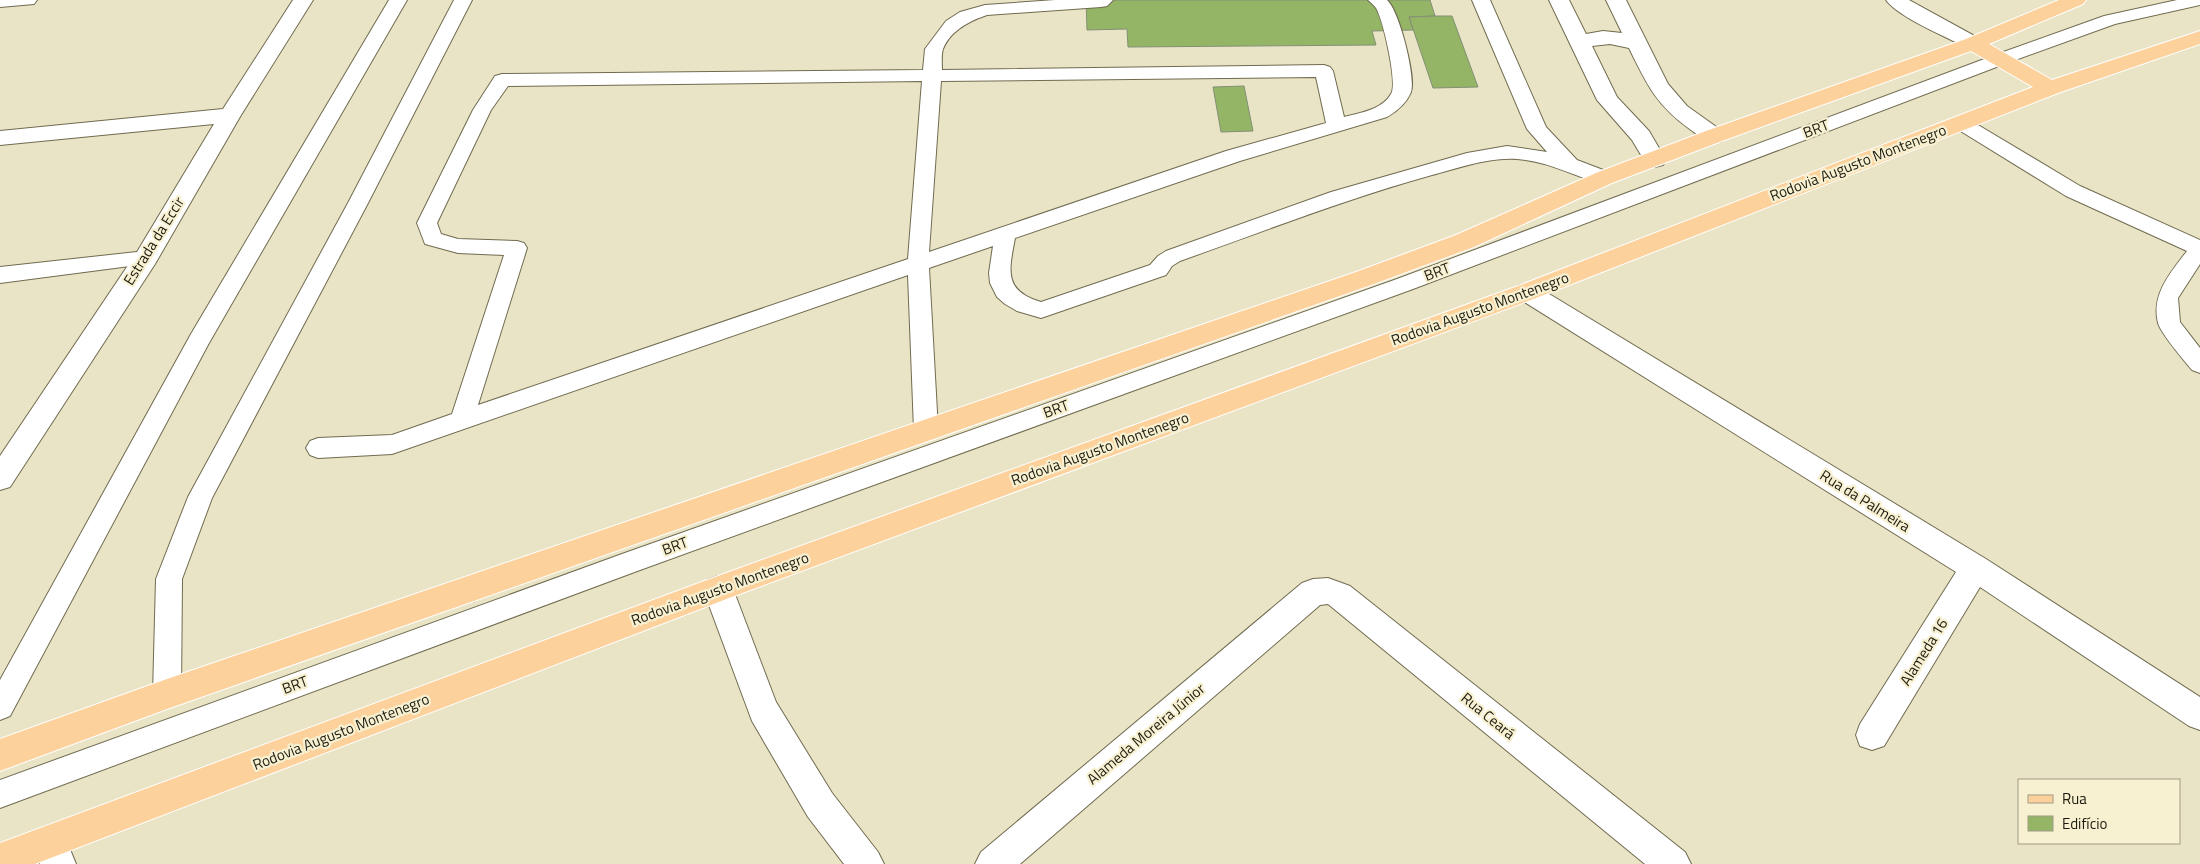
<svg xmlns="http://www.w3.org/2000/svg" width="2200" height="864" font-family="'Titillium Web',sans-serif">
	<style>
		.building { fill: #94b566; stroke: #838f75 }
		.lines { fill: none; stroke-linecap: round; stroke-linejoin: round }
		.service-casing { stroke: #706b50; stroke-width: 2 }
		.minor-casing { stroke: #706b50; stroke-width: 2 }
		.primary-casing { stroke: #fff; stroke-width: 2 }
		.service { fill: #fff; fill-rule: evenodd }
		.minor { fill: #fff; fill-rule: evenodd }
		.primary { fill: #fdd19c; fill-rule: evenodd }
		.labels { text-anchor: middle; stroke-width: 4.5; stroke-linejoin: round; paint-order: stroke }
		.street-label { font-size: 15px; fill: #1d1b10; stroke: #f7f1d2 }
	</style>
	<rect width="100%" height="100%" fill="#e9e4c5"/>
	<g class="building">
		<path d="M1086 0H1430L1435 16 1409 17 1413 30 1372 31 1376 45 1128 47 1127 29 1087 30Z"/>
		<path d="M1435 16H1452L1478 87 1433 88 1409 17Z"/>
		<path d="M1244 86 1253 131 1221 132 1213 87Z"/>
	</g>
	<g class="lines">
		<defs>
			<g id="service">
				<path d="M389 0H407L209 343 10 716 0 720V680L191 334Z"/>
				<path d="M454 0H472L368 203 212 498 182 579 181 694 177 703 167 707 157 703 153 694 156 579 188 497 348 203Z"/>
				<path d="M1055 0H1113L1107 6 1101 7 987 15C969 21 950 31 943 49 941 55 942 64 942 70L1324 65 1330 67 1333 71 1344 117C1359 113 1382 110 1391 94 1398 84 1383 19 1376 8 1374 5 1371 3 1368 0H1387C1399 10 1416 77 1411 92 1406 104 1397 111 1387 117L1240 161 1015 238C1009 270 1003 291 1041 302L1150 265 1158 256 1166 251 1331 192 1467 153 1507 146 1547 152 1527 129 1472 0H1490L1546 127 1577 160 1611 173 1614 178 1611 183 1604 185C1574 176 1548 161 1517 159 1488 157 1459 168 1432 175 1346 199 1264 231 1180 261L1172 266 1166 275 1041 318 1017 311 1005 304 997 297 990 283 989 273 993 246 929 268 938 430 934 437 926 439 918 437 914 430 908 275 392 454 318 458 310 455 306 448 310 441 318 438 392 435 452 414 504 255 458 253 425 244 417 223 473 110 495 76 502 74 923 70 925 49 946 21 960 12 985 5ZM1316 77 1326 123 1226 151 929 252 941 81ZM922 81 908 259 478 405 527 248 524 243 517 241 458 239 441 234 437 223 491 110 508 86Z"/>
				<path d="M2177 0H2200V5L2115 24 2007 63 1413 289 640 570 0 808V780L622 554 1397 279 1995 55 2104 16Z"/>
				<path d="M1961 117 1968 119 2080 186 2200 240V264L2178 298 2180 322 2200 348V373L2192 370C2184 360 2161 334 2158 323 2151 295 2170 273 2187 251L2066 196 1954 127 1951 123 1954 119Z"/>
				<path d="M146 251 153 253 157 258 153 263 0 283V267Z"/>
			</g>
			<g id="minor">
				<path d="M0 0H37L34 4 0 7Z"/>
				<path d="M293 0H313L241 115 155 264 10 487 0 490V456L137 252 214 124 0 145V131L223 109Z"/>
				<path d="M1549 0H1569L1586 34 1603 31 1622 33 1606 0H1626L1668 84 1687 106 1722 131 1725 136 1722 141C1709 145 1702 138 1691 130 1657 106 1647 85 1629 48L1610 44 1592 46 1617 97 1649 131 1666 160 1663 165 1655 167 1647 165 1632 140 1597 100Z"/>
				<path d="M1886 0H1909L1980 39 1983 43 1980 47 1973 49 1966 47C1946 37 1898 17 1886 0Z"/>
				<path d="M1527 283 1536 286 1986 559 2200 697V730L2189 726 1980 587 1884 746 1872 750 1860 746 1856 735 1860 724 1956 572 1518 298 1514 292 1518 286Z"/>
				<path d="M718 576 729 580 733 589 776 702 832 793 878 852 884 864H844L808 817 752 721 703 589 707 580Z"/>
				<path d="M1328 578 1350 586 1685 852 1691 864H1645L1328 604 1320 605 1020 864H975L981 852 1302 583 1313 579Z"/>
				<path d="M50 825 62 830 76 864H40L33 842 38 830Z"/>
			</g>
			<path id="primary" d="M2059 0H2086L2083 4 1989 44 2052 80 2200 31V44L2058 93 1536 298 729 598 35 864H0V843L707 580 1518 286 2033 87 1971 51 1722 141 1612 183 1474 247 1374 284 167 709 0 771V739L167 679 1356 272 1456 235 1596 173 1706 131 1966 39Z"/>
		</defs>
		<use href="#service" class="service-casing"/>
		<use href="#minor" class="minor-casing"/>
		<use href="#primary" class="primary-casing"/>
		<use href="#service" class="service"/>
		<use href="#minor" class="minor"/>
		<use href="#primary" class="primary"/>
	</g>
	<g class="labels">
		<g class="street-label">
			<text transform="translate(1816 129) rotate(-21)" y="5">BRT</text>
			<text transform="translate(1858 163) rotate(-21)" y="5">Rodovia Augusto Montenegro</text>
			<text transform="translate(154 241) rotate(-58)" y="5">Estrada da Eccir</text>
			<text transform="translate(1437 272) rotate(-21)" y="5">BRT</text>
			<text transform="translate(1480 309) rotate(-20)" y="5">Rodovia Augusto Montenegro</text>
			<text transform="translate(1056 409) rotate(-20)" y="5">BRT</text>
			<text transform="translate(1100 449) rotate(-20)" y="5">Rodovia Augusto Montenegro</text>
			<text transform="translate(1865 501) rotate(32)" y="5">Rua da Palmeira</text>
			<text transform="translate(675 546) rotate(-20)" y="5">BRT</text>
			<text transform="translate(720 589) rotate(-20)" y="5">Rodovia Augusto Montenegro</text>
			<text transform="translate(1924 652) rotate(-58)" y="5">Alameda 16</text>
			<text transform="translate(295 685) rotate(-20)" y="5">BRT</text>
			<text transform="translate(1488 716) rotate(39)" y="5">Rua Ceará</text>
			<text transform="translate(341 732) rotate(-21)" y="5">Rodovia Augusto Montenegro</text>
			<text transform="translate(1146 734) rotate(-40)" y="5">Alameda Moreira Júnior</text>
		</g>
	</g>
	<rect x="2018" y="779" width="162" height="65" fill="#f7f1d2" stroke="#a09b84"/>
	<rect x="2028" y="795" width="25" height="8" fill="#fdd19c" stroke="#a09b84"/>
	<text x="2062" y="804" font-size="15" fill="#1d1b10">Rua</text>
	<rect x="2028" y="816" width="25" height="15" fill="#94b566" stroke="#a09b84"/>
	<text x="2062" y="829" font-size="15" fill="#1d1b10">Edifício</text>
</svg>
